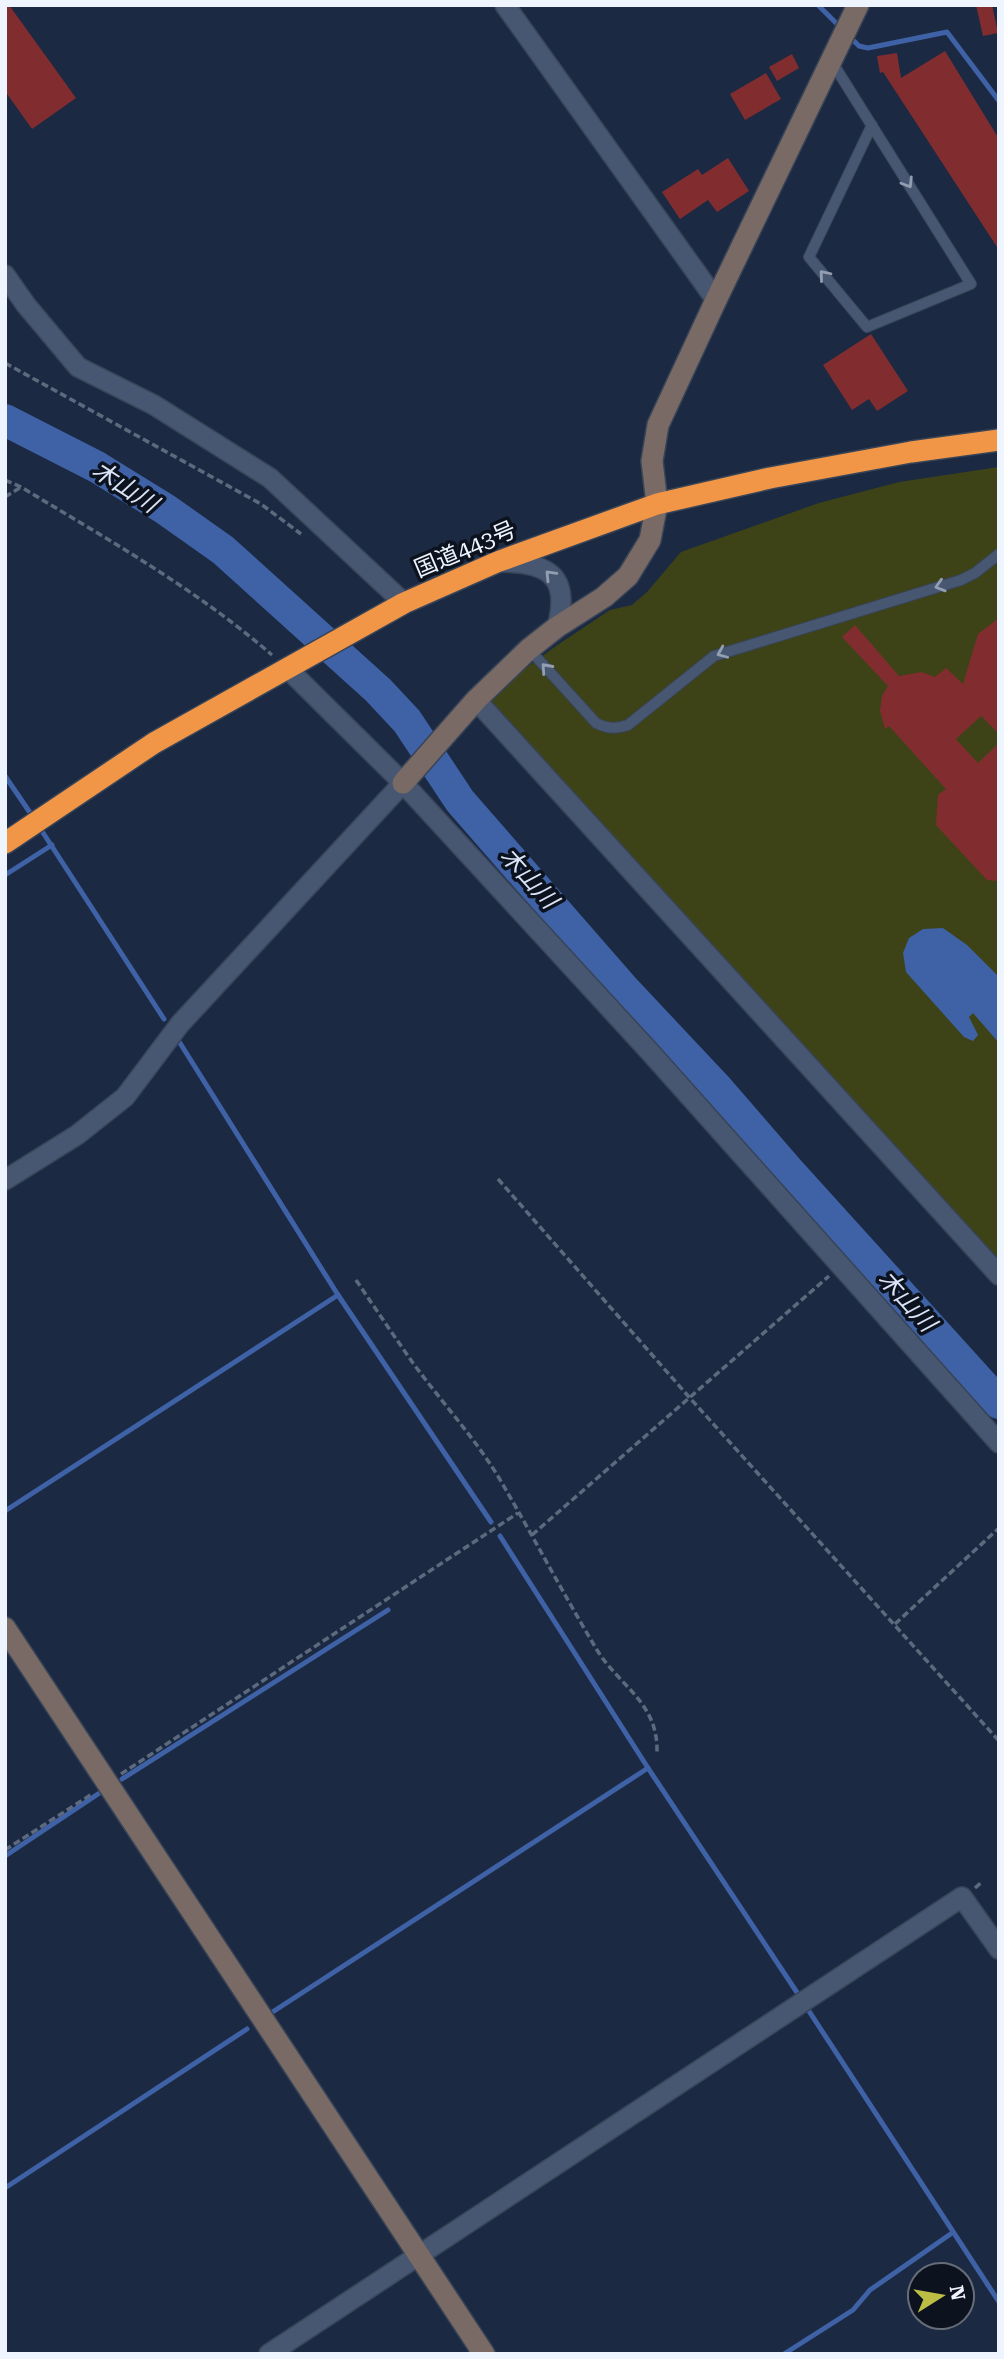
<svg xmlns="http://www.w3.org/2000/svg" width="1004" height="2359" font-family="'Roboto Serif','Noto Sans JP',serif">
	<style>
		.green { fill: #3d4317 }
		.water { fill: #3f61a6 }
		.lines { fill: none; stroke-linecap: round; stroke-linejoin: round }
		.stream { stroke: #3f61a6; stroke-width: 5 }
		.river { stroke: #3f61a6; stroke-width: 32 }
		.building { fill: #812d2f }
		.lane-casing { stroke: #384457; stroke-width: 12 }
		.street-casing { stroke: #384457; stroke-width: 22 }
		.secondary-casing { stroke: #384457; stroke-width: 24 }
		.highway-casing { stroke: #384457; stroke-width: 24 }
		.path { stroke: #5d6a7d; stroke-width: 3.5; stroke-dasharray: 7 3.5; stroke-linecap: butt }
		.lane { stroke: #475772; stroke-width: 10 }
		.street { stroke: #475772; stroke-width: 19 }
		.secondary { stroke: #7a6a65; stroke-width: 21 }
		.highway { stroke: #f19547; stroke-width: 21 }
		.oneway { stroke: #939eb1 }
		.labels { text-anchor: middle; stroke-width: 7; stroke-linejoin: round; paint-order: stroke }
		.street-label { font-size: 23px; fill: #eff5ff; stroke: #0c131e }
		.water-label { font-size: 24px; font-style: italic; fill: #dae4f8; stroke: #0c131e }
	</style>
	<rect width="100%" height="100%" fill="#1b2a42"/>
	<path class="green" d="M999 467V1259L488 703 519 673 556 646 610 610 632 605 647 592 681 552 819 503 899 482Z"/>
	<path class="water" d="M943 928 967 945 999 977V1043L973 1013 969 1017 978 1035 973 1041 964 1037 906 972 903 953 909 938 923 929Z"/>
	<g class="lines">
		<g class="stream">
			<path d="M818 5 840 27"/>
			<path d="M850 37 859 46 868 48 947 32 999 101"/>
			<path d="M5 776 33 817"/>
			<path d="M38 825 164 1019"/>
			<path d="M5 875 52 845"/>
			<path d="M180 1043 338 1295 491 1522"/>
			<path d="M5 1511 338 1295"/>
			<path d="M500 1536 648 1768 800 1997"/>
			<path d="M122 1779 388 1610"/>
			<path d="M5 1856 101 1792"/>
			<path d="M805 2005 999 2302"/>
			<path d="M271 2013 648 1768"/>
			<path d="M5 2188 247 2029"/>
			<path d="M784 2354 853 2310 870 2290 952 2233"/>
		</g>
		<path class="river" d="M5 420 97 467 165 509 223 550 378 690 407 721 460 801 624 989 717 1088 788 1170 999 1403"/>
	</g>
	<g class="building">
		<path d="M5 5H9L76 98 32 129 5 91Z"/>
		<path d="M976 5H992L998 33 983 36Z"/>
		<path d="M945 51 999 139V250L883 72 880 73 877 56 897 53 901 78Z"/>
		<path d="M792 54 799 68 777 81 769 67Z"/>
		<path d="M766 73 781 99 745 120 730 94Z"/>
		<path d="M728 158 749 191 717 212 708 200 680 219 662 192 698 169 702 175Z"/>
		<path d="M871 334 908 391 877 411 869 399 852 410 823 365Z"/>
		<path d="M999 618V734L981 716 956 739 978 763 999 743V881L987 880 936 825 938 795 946 789 889 726 885 729 880 711 882 696 888 686 842 637 855 625 899 676 922 672 935 677 946 668 963 684 978 634Z"/>
	</g>
	<g class="lines">
		<defs>
			<g id="lane">
				<path d="M832 62 971 284 867 327 809 257 872 125"/>
				<path d="M529 649 596 723C608 729 616 729 628 725L714 656 961 580 975 573 999 554"/>
			</g>
			<g id="street">
				<path d="M505 5 716 300"/>
				<path d="M5 275 26 305 78 367 154 405 270 478 404 603"/>
				<path d="M500 562C548 562 571 576 557 627"/>
				<path d="M287 668 403 783 650 1052 999 1443"/>
				<path d="M476 700 999 1275"/>
				<path d="M5 1180 77 1135 125 1097 180 1024 403 783"/>
				<path d="M269 2354 962 1897 999 1949"/>
			</g>
			<g id="secondary">
				<path d="M403 783 476 700 529 649 557 627 604 597 628 576 650 540 657 504 652 461 658 425 716 300 858 5"/>
				<path d="M5 1628 484 2354"/>
			</g>
			<path id="highway" d="M5 843 154 743 404 603 497 562 657 504 770 478 911 452 999 440"/>
		</defs>
		<use href="#lane" class="lane-casing"/>
		<use href="#street" class="street-casing"/>
		<use href="#secondary" class="secondary-casing"/>
		<use href="#highway" class="highway-casing"/>
		<g class="path">
			<path d="M5 363 261 504 301 534"/>
			<path d="M5 480 21 487C107 539 196 589 272 655"/>
			<path d="M5 497 21 487"/>
			<path d="M498 1179 689 1397 999 1741"/>
			<path d="M356 1280C375 1308 394 1336 413 1363 443 1404 477 1440 502 1483 534 1538 564 1595 597 1650 620 1687 658 1702 657 1752"/>
			<path d="M532 1535 829 1276"/>
			<path d="M895 1624 999 1528"/>
			<path d="M121 1774 518 1513"/>
			<path d="M5 1850 92 1794"/>
			<path d="M975 1888 982 1882"/>
		</g>
		<use href="#lane" class="lane"/>
		<use href="#street" class="street"/>
		<use href="#secondary" class="secondary"/>
		<use href="#highway" class="highway"/>
	</g>
	<defs><path id="oneway-chevron" d="M-2-3.5L2.5 0L-2 3.5" fill="none" stroke-width="1.6" stroke-linecap="round" stroke-linejoin="round" transform="scale(1.75)"/></defs>
	<g class="oneway">
		<use href="#oneway-chevron" transform="translate(908 183) rotate(58)"/>
		<use href="#oneway-chevron" transform="translate(824 275) rotate(-130)"/>
		<use href="#oneway-chevron" transform="translate(550 575) rotate(-134)"/>
		<use href="#oneway-chevron" transform="translate(940 586) rotate(163)"/>
		<use href="#oneway-chevron" transform="translate(722 653) rotate(157)"/>
		<use href="#oneway-chevron" transform="translate(546 668) rotate(-132)"/>
	</g>
	<g class="labels">
		<g class="street-label">
			<text transform="translate(465 549) rotate(-23)" y="8">国道443号</text>
		</g>
		<g class="water-label">
			<text transform="translate(125 487) rotate(33)" y="8">木山川</text>
			<text transform="translate(529 878) rotate(48)" y="8">木山川</text>
			<text transform="translate(907 1301) rotate(48)" y="8">木山川</text>
		</g>
	</g>
	<rect width="1004" height="2359" fill="none" stroke="#eff5ff" stroke-width="14"/>
	<g transform="translate(941 2296) rotate(79)"><circle r="33" fill="#0c131e" stroke="#676d78" stroke-width="2"/>
	<path d="M0-5L12 26L0 18L-12 26Z" fill="#bcbf44"/>
	<text y="-10" font-size="19" font-weight="bold" text-anchor="middle" fill="#eff5ff">N</text>
	</g>
</svg>
